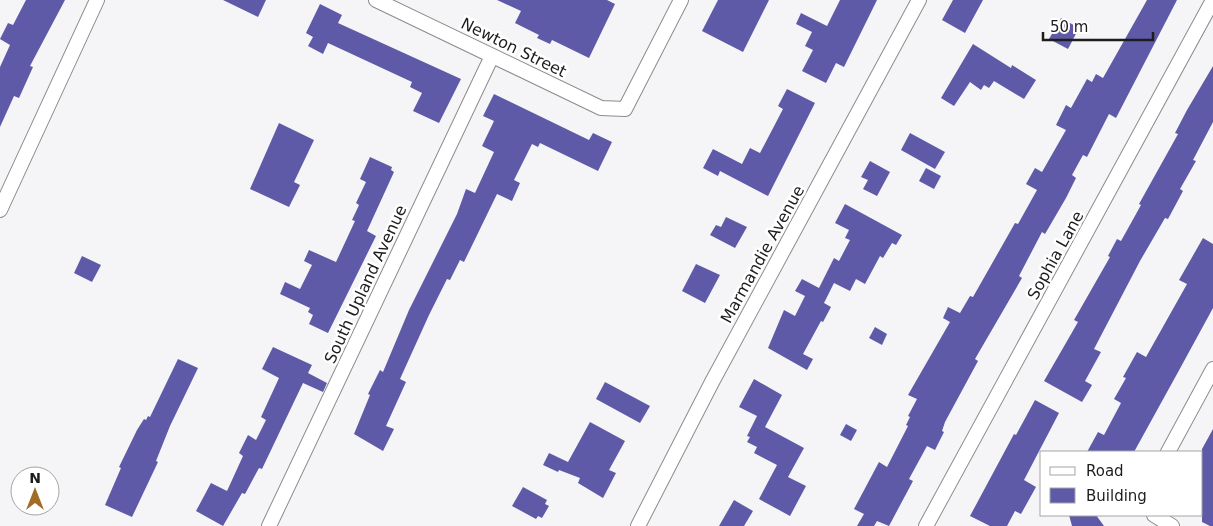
<svg xmlns="http://www.w3.org/2000/svg" width="1213" height="526" font-family="'DejaVu Sans',sans-serif">
	<style>
		.building { fill: #5e5aa7 }
		.lines { fill: none; stroke-linecap: round; stroke-linejoin: round }
		.minor-casing { stroke: #8c8c8e; stroke-width: 16 }
		.minor { stroke: #fff; stroke-width: 14 }
		.labels { text-anchor: middle; stroke-width: 5; stroke-linejoin: round; paint-order: stroke }
		.street-label { font-size: 16px; fill: #1d1d1d; stroke: #fff }
	</style>
	<rect width="100%" height="100%" fill="#f5f5f7"/>
	<g class="building">
		<path d="M26 0H65L30 66 33 67 19 98 14 96 0 127V67L10 45 0 39 8 23 13 25Z"/>
		<path d="M223 0H266L258 17Z"/>
		<path d="M497 0H607L615 4 589 58 552 40 550 44 537 38 539 35 515 23 521 11Z"/>
		<path d="M718 0H769L743 52 702 31Z"/>
		<path d="M840 0H877L844 67 836 63 826 83 802 71 813 50 805 46 812 32 796 24 801 13 827 26Z"/>
		<path d="M953 0H983L965 33 942 20Z"/>
		<path d="M1147 0H1177L1116 118 1109 114 1087 157 1083 155 1072 175 1076 178 1066 198 1045 234 1042 232 1019 276 1022 278 975 359 978 361 945 422 942 431 944 432 935 450 927 446 909 479 913 481 889 526 877 521 874 526H857L864 514 854 509 879 462 887 467 908 426 906 425 910 417 908 416 917 399 908 395 950 322 943 318 948 307 960 313 970 296 973 297 1015 223 1018 224 1037 190 1026 184 1035 168 1042 172 1066 130 1056 125 1066 105 1071 108 1087 79 1092 82 1096 74 1103 78Z"/>
		<path d="M320 4 342 15 338 23 461 79 439 123 413 111 422 93 410 87 412 82 328 43 323 54 308 46 313 37 306 33Z"/>
		<path d="M1061 18 1079 28 1068 49 1049 39Z"/>
		<path d="M973 44 1011 68 1012 65 1036 80 1024 99 994 81 989 88 984 85 981 90 970 82 954 106 941 98Z"/>
		<path d="M1213 66V122L1193 160 1196 161 1180 189 1183 191 1168 219 1165 218 1140 261 1094 349 1101 352 1085 381 1092 385 1082 402 1044 381 1078 322 1074 320 1110 257 1108 256 1117 239 1121 241 1141 205 1139 204 1178 134 1175 133 1187 110Z"/>
		<path d="M787 89 815 103 768 196 720 171 718 176 703 168 713 149 742 164 750 148 760 153 783 109 778 106Z"/>
		<path d="M494 94 589 140 593 133 612 142 598 171 540 143 538 147 532 144 514 180 520 183 512 201 497 194 464 262 460 260 450 280 447 279 429 315 400 379 406 382 386 426 394 429 383 451 354 434 370 395 368 394 380 370 383 372 409 310 457 214 466 189 475 193 494 152 482 146 494 121 483 116Z"/>
		<path d="M279 123 314 140 294 182 300 185 289 207 250 189Z"/>
		<path d="M910 133 945 152 935 169 901 150Z"/>
		<path d="M370 157 392 167 391 170 394 172 367 231 376 236 328 333 309 324 313 315 308 312 310 308 280 294 285 282 300 289 312 265 304 261 309 250 336 262 355 221 352 220 359 205 356 203 366 182 360 179Z"/>
		<path d="M870 161 890 172 877 196 863 189 868 180 861 177Z"/>
		<path d="M926 168 941 176 934 189 919 181Z"/>
		<path d="M845 204 902 235 896 245 892 243 883 258 880 256 865 284 856 279 850 291 834 283 824 303 831 307 823 322 821 321 803 354 813 359 807 370 768 348 784 310 795 316 805 296 795 291 802 279 819 288 834 258 839 261 850 240 845 238 849 230 835 223Z"/>
		<path d="M726 217 747 227 735 248 710 235 716 225 721 227Z"/>
		<path d="M1203 238 1213 244V308L1177 374 1134 452H1087L1098 432 1104 435 1121 403 1114 399 1126 378 1123 377 1137 352 1146 357 1187 284 1179 280Z"/>
		<path d="M82 256 101 265 92 282 74 273Z"/>
		<path d="M696 264 720 275 705 303 682 291Z"/>
		<path d="M875 327 887 334 882 345 869 338Z"/>
		<path d="M273 347 312 365 308 373 327 383 323 392 303 383 262 469 259 468 245 494 242 493 223 526 196 511 211 483 227 491 243 456 239 453 248 435 256 440 266 420 261 417 279 378 262 369Z"/>
		<path d="M178 359 198 368 170 426 156 461 158 462 132 517 105 505 121 468 119 467 137 430 144 419 146 420 148 416 150 417Z"/>
		<path d="M754 379 782 395 765 427 804 448 788 477 806 486 790 516 759 499 777 465 754 453 757 447 747 442 750 437 747 436 757 416 739 407Z"/>
		<path d="M605 382 650 406 640 423 596 399Z"/>
		<path d="M1035 400 1059 413 1024 480 1036 487 1021 514 1015 511 1007 526H990L970 516 1014 434 1016 435Z"/>
		<path d="M590 422 625 441 609 470 616 473 603 498 578 483 580 478 559 470 558 472 543 465 549 453 568 462Z"/>
		<path d="M846 424 857 430 851 441 840 435Z"/>
		<path d="M1213 429V526H1210L1202 522V449Z"/>
		<path d="M523 487 547 500 545 504 549 506 542 518 538 516 536 519 512 506Z"/>
		<path d="M734 500 753 511 744 526H719Z"/>
		<path d="M1069 515H1096L1104 526H1072Z"/>
	</g>
	<g class="lines">
		<defs>
			<g id="minor">
				<path d="M376 0 601 108 625 109 681 0"/>
				<path d="M0 210 97 0"/>
				<path d="M1168 452 1213 369"/>
				<path d="M1154 515 1172 526"/>
				<path d="M269 526 492 56"/>
				<path d="M638 526 712 382 919 0"/>
				<path d="M926 526 1213 0"/>
			</g>
		</defs>
		<use href="#minor" class="minor-casing"/>
		<use href="#minor" class="minor"/>
	</g>
	<g class="labels">
		<g class="street-label">
			<text transform="translate(514 47) rotate(26)" y="6">Newton Street</text>
			<text transform="translate(762 254) rotate(-61)" y="6">Marmandie Avenue</text>
			<text transform="translate(1055 255) rotate(-61)" y="6">Sophia Lane</text>
			<text transform="translate(365 284) rotate(-65)" y="6">South Upland Avenue</text>
		</g>
	</g>
	<rect x="1040" y="451" width="162" height="65" fill="#ffffff" stroke="#a5a5a5"/>
	<rect x="1050" y="467" width="25" height="8" fill="#ffffff" stroke="#a5a5a5"/>
	<text x="1086" y="476" font-size="15" fill="#1d1d1d">Road</text>
	<rect x="1050" y="488" width="25" height="15" fill="#5e5aa7" stroke="#a5a5a5"/>
	<text x="1086" y="501" font-size="15" fill="#1d1d1d">Building</text>
	<g transform="translate(35 491)"><circle r="24" fill="#ffffff" stroke="#a5a5a5"/>
	<path d="M0-4L9 19L0 12L-9 19Z" fill="#a26b26"/>
	<text y="-8" font-size="14" font-weight="bold" text-anchor="middle" fill="#1d1d1d">N</text>
	</g>
	<path d="M1043 32v8h110v-8" fill="none" stroke="#1d1d1d" stroke-width="2.5"/>
	<text x="1050" y="32" font-size="15" fill="#1d1d1d" stroke="#ffffff" stroke-width="4" paint-order="stroke">50 m</text>
</svg>
